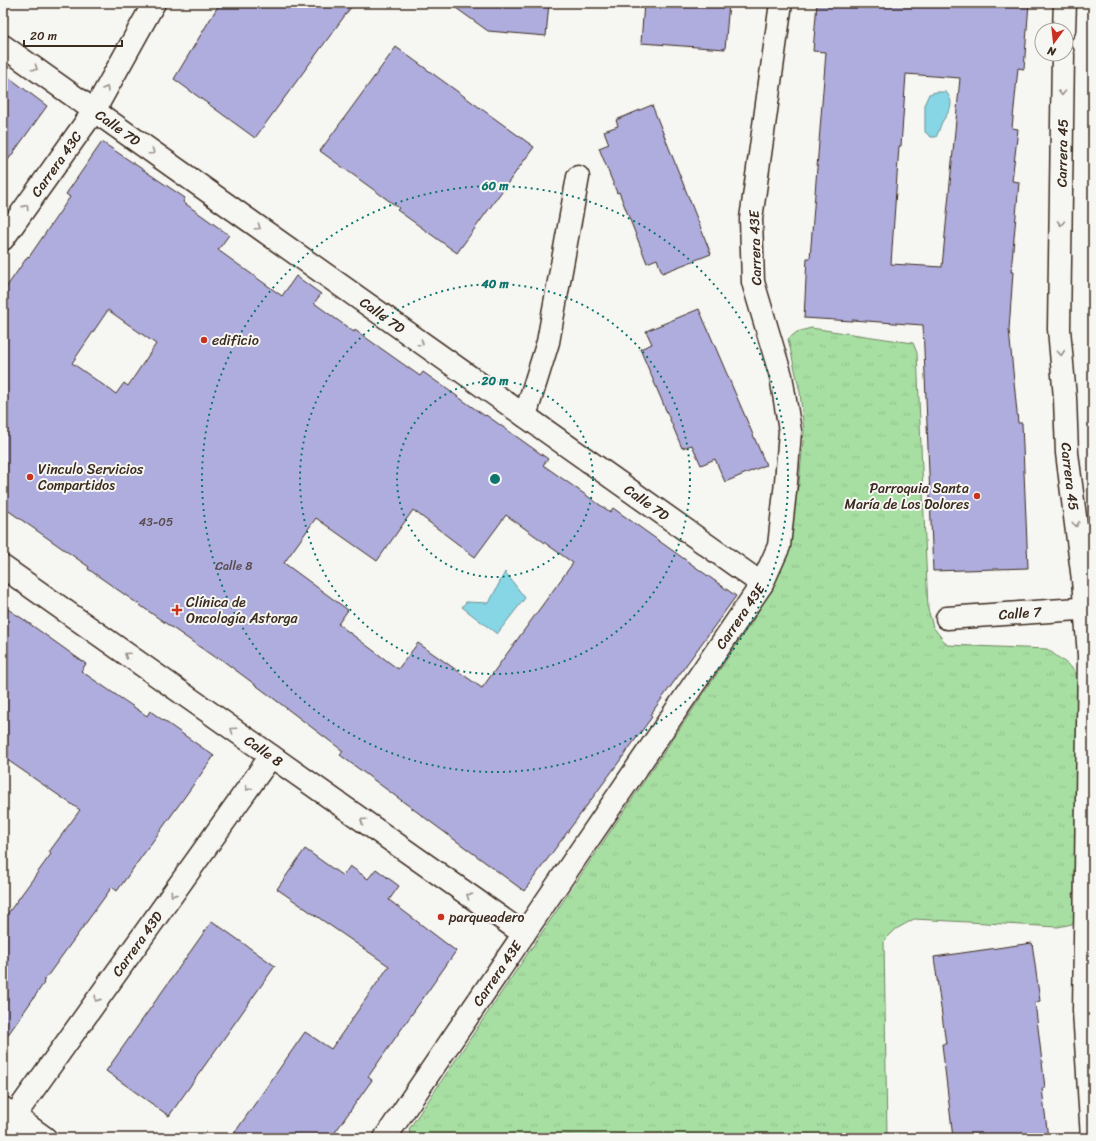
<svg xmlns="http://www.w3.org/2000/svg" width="1096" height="1141" font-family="Sriracha,sans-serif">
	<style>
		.grass { fill: url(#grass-tufts); stroke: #718460 }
		.water { fill: #87d6e5; stroke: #699195 }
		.building { fill: #afadde; stroke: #3b2a1e; fill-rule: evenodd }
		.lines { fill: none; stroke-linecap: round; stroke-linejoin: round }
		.minor-casing { stroke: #3b2a1e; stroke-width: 25 }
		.minor { stroke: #f6f6f2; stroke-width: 22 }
		.oneway { stroke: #989088 }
		.ring { fill: none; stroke: #0f766e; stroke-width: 2; stroke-dasharray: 2 4 }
		.poi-dot { fill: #c8321e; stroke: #f6f6f2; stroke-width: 1.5 }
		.labels { text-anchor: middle; stroke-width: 4; stroke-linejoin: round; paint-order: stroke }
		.number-label { font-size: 12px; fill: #584b4e }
		.street-label { font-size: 14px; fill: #3b2a1e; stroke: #f6f6f2 }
		.poi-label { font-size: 14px; fill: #3b2a1e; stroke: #f6f6f2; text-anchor: start }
		.centre { fill: #0f766e; stroke: #f6f6f2; stroke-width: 2 }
		.ring-label { font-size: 12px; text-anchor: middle; font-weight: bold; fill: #0f766e; stroke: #f6f6f2; stroke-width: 4; stroke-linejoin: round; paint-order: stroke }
	</style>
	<defs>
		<pattern id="grass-tufts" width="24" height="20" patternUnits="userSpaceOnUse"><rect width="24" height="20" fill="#a7dfa3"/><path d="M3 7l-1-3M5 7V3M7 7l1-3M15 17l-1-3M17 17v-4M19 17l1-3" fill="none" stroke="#91c08c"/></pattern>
	</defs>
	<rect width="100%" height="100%" fill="#f6f6f2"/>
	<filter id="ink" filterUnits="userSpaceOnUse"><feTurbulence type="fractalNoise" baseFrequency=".025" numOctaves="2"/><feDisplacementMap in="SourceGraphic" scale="8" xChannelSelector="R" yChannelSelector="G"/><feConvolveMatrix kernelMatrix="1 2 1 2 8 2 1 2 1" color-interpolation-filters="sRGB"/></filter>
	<g filter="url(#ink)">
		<path class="grass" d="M811 328 913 343 917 353 928 609 933 627 947 645 1047 649 1071 667 1093 694 1081 922 1058 927 914 919 896 929 884 941 887 1138H411L409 1129 754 619 789 523 799 483 804 432 800 392 788 339 797 332Z"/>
		<g class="water">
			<path d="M936 92H946C956 104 949 111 942 122 940 126 939 132 936 137H931L925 132V103L929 94Z"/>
			<path d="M505 572 525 598 497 634 462 607 466 602 489 603Z"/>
		</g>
		<g class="building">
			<path d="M220 3H354L255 138 174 79Z"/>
			<path d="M449 3H549L546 36 488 31Z"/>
			<path d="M644 3H729L725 49 641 43Z"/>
			<path d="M817 3H1029L1024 69 1018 68 1012 128 1018 129 1012 181 1019 182 1011 272H1013L1009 330 1018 423H1022L1028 568 933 571 923 325 852 320V321L804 318 807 258H810L826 52 813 51ZM906 74 960 78 942 267 891 264 899 146H901Z"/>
			<path d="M396 47 534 147 457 253 397 210 399 208 320 151Z"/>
			<path d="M3 73 47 106 3 167Z"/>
			<path d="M652 105 711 254 662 273 657 259 647 263 619 192 617 193 599 148 609 144 604 131 618 126 616 120Z"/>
			<path d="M102 142 185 198 183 202 229 235 218 250 282 296 296 276 321 294 314 303 354 332 355 330 420 376 423 372 485 416 486 415 548 459 543 465 610 512 613 508 736 596 650 715 652 717 524 891 340 755 343 751 261 689 218 657 217 659 88 569 89 567 3 507V292L28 256 29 257 70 197 66 194ZM108 310 156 344 128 386 124 383 116 394 72 363ZM413 510 475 557 506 515 573 563 482 688 418 643 398 669 338 624 348 610 284 563 316 518 377 561Z"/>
			<path d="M699 309 766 465 725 482 715 459 701 465 692 445 682 448 640 349 652 344 646 331Z"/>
			<path d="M3 606 23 619 86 664 81 671 147 716 150 711 214 756 117 891 112 887 43 982 44 983 3 1042V920L51 854 49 852 80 810 3 757Z"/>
			<path d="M305 849 343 876 350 866 368 879 376 869 399 886 389 900 456 951 368 1077 372 1080 331 1138H231L305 1032 331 1049 389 966 277 889Z"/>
			<path d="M212 921 275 966 169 1116 106 1071Z"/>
			<path d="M1032 943 1040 1001 1035 1002 1045 1088H1042L1048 1138H953L942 1044H946L934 957Z"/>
		</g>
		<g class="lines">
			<defs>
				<g id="minor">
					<path d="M1064 30 1065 3"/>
					<path id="s1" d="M3 46 762 584"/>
					<path id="s2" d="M1063 54 1059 329 1065 398 1067 453 1083 580 1089 656 1084 1011 1092 1138"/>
					<path id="s3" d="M3 239 94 111 154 3"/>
					<path d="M525 416 548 342 578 177"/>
					<path id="s4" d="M3 567 524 934"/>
					<path id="s5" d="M947 618 1093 608"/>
					<path d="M3 1108 45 1138"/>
					<path id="s6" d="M3 1132 271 756"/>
					<path id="s7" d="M385 1138 762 584 779 546 786 482 790 431 781 376 753 282 751 219 781 3"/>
				</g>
			</defs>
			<use href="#minor" class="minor-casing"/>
			<use href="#minor" class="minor"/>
		</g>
		<defs><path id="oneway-chevron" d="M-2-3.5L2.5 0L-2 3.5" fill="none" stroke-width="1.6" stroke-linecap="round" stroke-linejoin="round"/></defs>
		<g class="oneway">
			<use href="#oneway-chevron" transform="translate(35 68) rotate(35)"/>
			<use href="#oneway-chevron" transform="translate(106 89) rotate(-61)"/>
			<use href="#oneway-chevron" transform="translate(1062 93) rotate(91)"/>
			<use href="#oneway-chevron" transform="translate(152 152) rotate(35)"/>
			<use href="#oneway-chevron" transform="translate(26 207) rotate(-55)"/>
			<use href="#oneway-chevron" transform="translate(1061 223) rotate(91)"/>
			<use href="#oneway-chevron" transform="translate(258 227) rotate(35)"/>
			<use href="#oneway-chevron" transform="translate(421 343) rotate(35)"/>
			<use href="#oneway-chevron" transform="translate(1061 353) rotate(85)"/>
			<use href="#oneway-chevron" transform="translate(1076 524) rotate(83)"/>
			<use href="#oneway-chevron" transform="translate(127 655) rotate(-145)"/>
			<use href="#oneway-chevron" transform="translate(233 730) rotate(-145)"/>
			<use href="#oneway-chevron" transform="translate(248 788) rotate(125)"/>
			<use href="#oneway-chevron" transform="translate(363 821) rotate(-145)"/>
			<use href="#oneway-chevron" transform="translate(173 894) rotate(125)"/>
			<use href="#oneway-chevron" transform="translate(469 896) rotate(-145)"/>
			<use href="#oneway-chevron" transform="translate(97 999) rotate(125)"/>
		</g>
	</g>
	<g class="ring">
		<circle cx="495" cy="479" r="98"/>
		<circle cx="495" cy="479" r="195"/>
		<circle cx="495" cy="479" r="293"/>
	</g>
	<g class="poi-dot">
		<circle cx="204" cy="340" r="4"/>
		<circle cx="30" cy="477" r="4"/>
		<circle cx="977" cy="496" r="4"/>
		<path d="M175 604h4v4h4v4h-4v4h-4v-4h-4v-4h4z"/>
		<circle cx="441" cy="917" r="4"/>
	</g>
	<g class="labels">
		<g class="number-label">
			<text x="156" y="526">43-05</text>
			<text x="234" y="570">Calle 8</text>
		</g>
		<g class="street-label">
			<text dy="5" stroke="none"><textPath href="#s1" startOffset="141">Calle 7D</textPath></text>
			<text transform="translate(1062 153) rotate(-89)" y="5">Carrera 45</text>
			<text dy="5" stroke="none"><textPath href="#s3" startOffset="92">Carrera 43C</textPath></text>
			<text transform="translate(755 248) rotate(-92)" y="5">Carrera 43E</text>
			<text dy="5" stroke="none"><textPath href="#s1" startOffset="465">Calle 7D</textPath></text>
			<text dy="5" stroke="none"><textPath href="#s2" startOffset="423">Carrera 45</textPath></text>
			<text dy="5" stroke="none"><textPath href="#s1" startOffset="789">Calle 7D</textPath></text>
			<text dy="5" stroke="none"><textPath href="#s5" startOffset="73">Calle 7</textPath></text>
			<text dy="5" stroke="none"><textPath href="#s7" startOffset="631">Carrera 43E</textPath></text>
			<text dy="5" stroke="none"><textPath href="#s4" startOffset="319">Calle 8</textPath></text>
			<text dy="5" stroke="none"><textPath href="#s6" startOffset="231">Carrera 43D</textPath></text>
			<text dy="5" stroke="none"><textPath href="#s7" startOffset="199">Carrera 43E</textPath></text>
		</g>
		<g class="poi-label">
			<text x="212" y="345">edificio</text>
			<text x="38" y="474">Vinculo Servicios<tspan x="38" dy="16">Compartidos</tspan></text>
			<text x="969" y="493" text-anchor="end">Parroquia Santa<tspan x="969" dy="16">María de Los Dolores</tspan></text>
			<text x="186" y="607">Clínica de<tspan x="186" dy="16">Oncología Astorga</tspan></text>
			<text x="449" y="922">parqueadero</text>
		</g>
	</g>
	<circle cx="495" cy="479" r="6" class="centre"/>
	<g class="ring-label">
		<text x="495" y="190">60 m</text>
		<text x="495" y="288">40 m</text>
		<text x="495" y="385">20 m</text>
	</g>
	<rect width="1096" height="1141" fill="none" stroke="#f6f6f2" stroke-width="16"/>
	<rect x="8" y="8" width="1080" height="1125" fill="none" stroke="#3b2a1e" stroke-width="1.5" filter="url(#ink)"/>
	<g transform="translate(1054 42) rotate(195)"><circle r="19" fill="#f6f6f2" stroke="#aba49d"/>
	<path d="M0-3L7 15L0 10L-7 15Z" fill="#c8321e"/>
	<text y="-6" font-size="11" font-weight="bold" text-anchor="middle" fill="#3b2a1e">N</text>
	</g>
	<path d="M24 40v6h98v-6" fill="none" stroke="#3b2a1e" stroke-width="2"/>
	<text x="30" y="40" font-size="12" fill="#3b2a1e" stroke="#f6f6f2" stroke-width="3" paint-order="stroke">20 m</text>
</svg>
